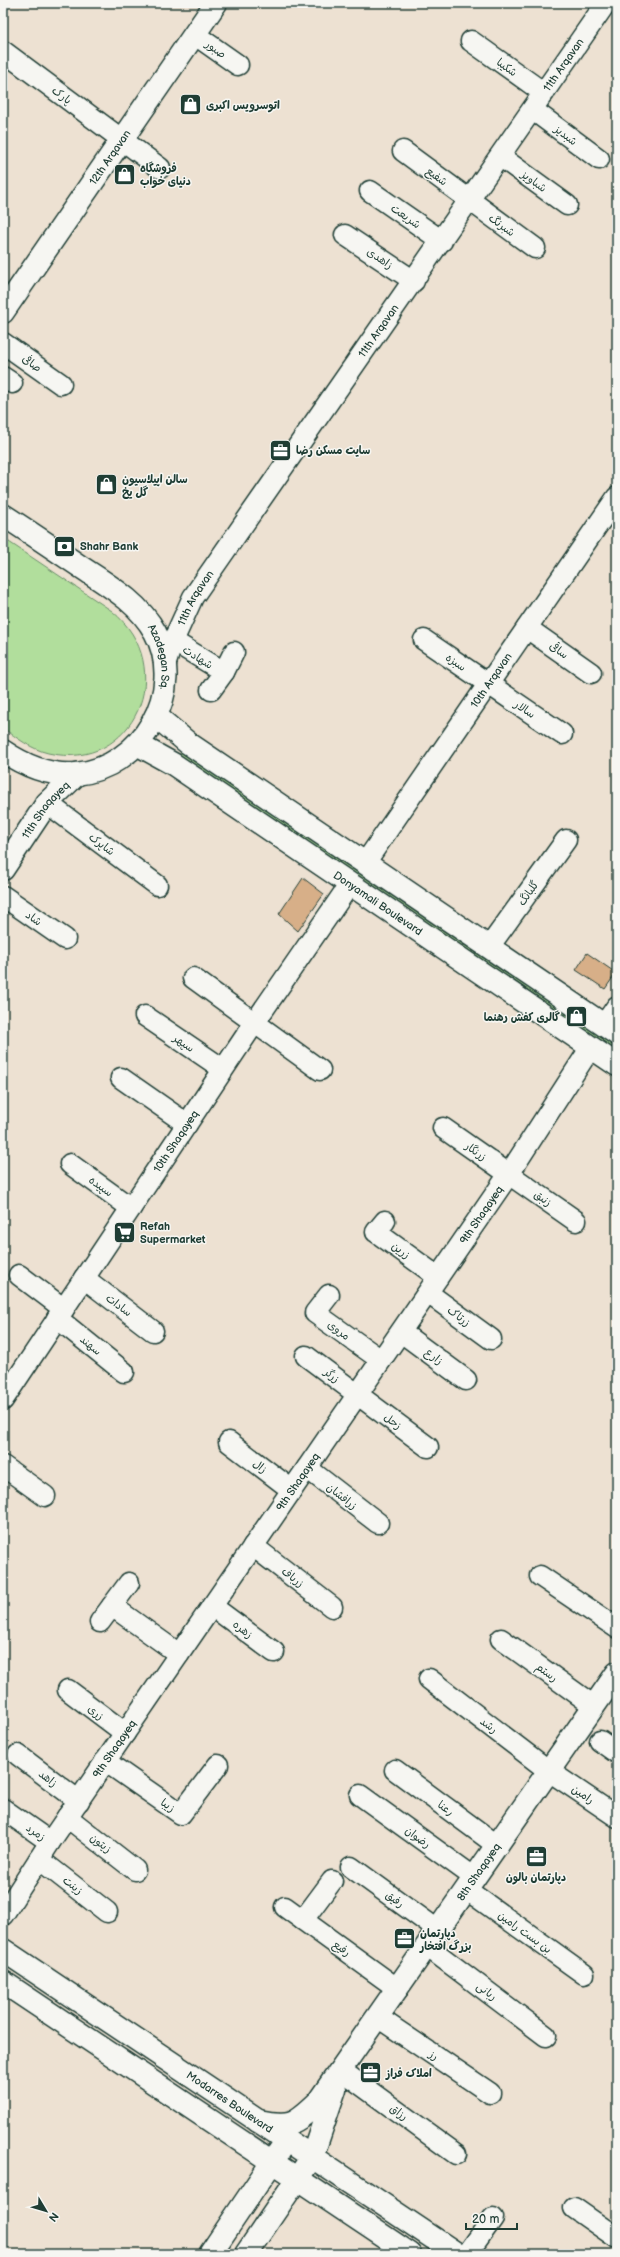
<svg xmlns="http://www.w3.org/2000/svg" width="620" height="2257" font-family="'Balsamiq Sans','Playpen Sans Arabic',sans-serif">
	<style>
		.green { fill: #b1de9c; stroke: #688e68 }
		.building { fill: #d7af88; stroke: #1f3d34 }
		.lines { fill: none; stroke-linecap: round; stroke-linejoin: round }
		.minor-casing { stroke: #1f3d34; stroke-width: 23 }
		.tertiary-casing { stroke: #1f3d34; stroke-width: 25 }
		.secondary-casing { stroke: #1f3d34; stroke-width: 25 }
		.minor { stroke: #f6f6f2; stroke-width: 20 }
		.tertiary { stroke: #f6f6f2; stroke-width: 22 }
		.secondary { stroke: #f6f6f2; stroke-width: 22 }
		.labels { text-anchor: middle; stroke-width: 3; stroke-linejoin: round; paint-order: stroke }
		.street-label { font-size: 11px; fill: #1f3d34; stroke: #f6f6f2 }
		.poi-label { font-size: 11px; font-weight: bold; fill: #1f3d34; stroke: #f6f6f2; text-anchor: start }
	</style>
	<rect width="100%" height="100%" fill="#ede1d2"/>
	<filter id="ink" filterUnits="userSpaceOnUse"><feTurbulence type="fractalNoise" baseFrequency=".025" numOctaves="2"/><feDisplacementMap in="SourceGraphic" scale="8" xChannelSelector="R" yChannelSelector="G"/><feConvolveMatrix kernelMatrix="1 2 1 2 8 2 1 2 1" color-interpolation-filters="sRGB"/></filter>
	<g filter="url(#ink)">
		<g class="green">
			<path d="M3 538 112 611C180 667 134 773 48 753 31 749 17 738 3 728Z"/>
			<path d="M183 750 617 1045V1054L178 757Z"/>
		</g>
		<g class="building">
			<path d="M303 878 324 894 298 931 279 914Z"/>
			<path d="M587 953 616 973 605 989 576 970Z"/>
		</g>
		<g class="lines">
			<defs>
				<g id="minor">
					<path d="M194 34 238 65"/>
					<path d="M471 41 544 93"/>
					<path d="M3 51 160 168"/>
					<path d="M533 110 599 159"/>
					<path d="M403 151 535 248"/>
					<path d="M501 157 567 205"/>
					<path d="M370 191 442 241"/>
					<path d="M345 235 414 281"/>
					<path d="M3 343 61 384"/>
					<path d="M3 377 12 383"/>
					<path d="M527 628 591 673"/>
					<path d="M424 640 562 734"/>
					<path d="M173 641 224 672"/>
					<path id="s1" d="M165 666 173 641 193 597 606 3"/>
					<path d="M211 690 224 672 234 652"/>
					<path d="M47 803 157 885"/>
					<path id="s2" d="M365 863 617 497"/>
					<path d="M3 896 65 939"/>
					<path d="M489 947 566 840"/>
					<path d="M193 978 320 1070"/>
					<path d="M145 1016 223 1069"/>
					<path d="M604 1025 617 1006"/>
					<path d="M121 1078 187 1124"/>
					<path d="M443 1128 576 1221"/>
					<path d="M70 1164 131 1208"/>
					<path d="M385 1221 376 1232 438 1277"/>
					<path d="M19 1275 64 1309"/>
					<path d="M84 1278 153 1331"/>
					<path d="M428 1293 491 1339"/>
					<path d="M329 1295 315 1313 381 1360"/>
					<path d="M57 1318 124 1372"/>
					<path d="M401 1332 466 1380"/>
					<path d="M306 1356 428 1447"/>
					<path id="s3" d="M3 1400 255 1022 350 884"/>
					<path d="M229 1442 292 1490"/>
					<path d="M3 1466 45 1496"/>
					<path d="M307 1468 378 1523"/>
					<path d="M253 1546 332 1607"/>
					<path d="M540 1576 617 1628"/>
					<path d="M112 1606 179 1654"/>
					<path d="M212 1606 274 1652"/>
					<path d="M100 1622 129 1583"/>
					<path d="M501 1639 594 1706"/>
					<path d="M429 1679 549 1771 617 1817"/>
					<path d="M68 1690 125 1733"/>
					<path d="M600 1741 617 1753"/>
					<path d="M18 1755 79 1801"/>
					<path d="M105 1761 181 1814 218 1765"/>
					<path d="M395 1770 498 1846"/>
					<path d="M360 1795 475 1878"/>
					<path d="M3 1809 50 1842"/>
					<path d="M67 1817 135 1870"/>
					<path d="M39 1859 107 1912"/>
					<path d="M351 1867 439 1931"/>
					<path d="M467 1890 584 1974"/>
					<path d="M285 1907 398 1989"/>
					<path id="s4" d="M3 1915 50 1842 509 1174 591 1047"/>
					<path d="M303 1920 332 1881"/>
					<path d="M428 1947 546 2036"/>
					<path d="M379 2018 490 2093"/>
					<path d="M342 2071 456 2154"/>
					<path d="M574 2208 617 2238"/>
					<path d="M467 2254 493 2218"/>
				</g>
				<g id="tertiary">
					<path id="s5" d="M3 312 216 3"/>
					<path id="s6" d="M3 869 47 803 77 774"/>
					<path id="s7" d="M258 2121C290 2127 294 2125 318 2102L617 1673"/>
					<path d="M210 2254 287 2140"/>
					<path d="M246 2254 312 2157 335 2089"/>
				</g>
				<g id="secondary">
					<path id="s8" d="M3 515C28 531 53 548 78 565 106 584 138 601 155 632 187 691 142 768 76 774 49 776 25 766 3 751"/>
					<path d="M156 716 188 743 617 1034"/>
					<path id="s9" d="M137 744 173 764 617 1065"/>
					<path id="s10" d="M3 1950 457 2254"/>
					<path d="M3 1982 410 2254"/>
				</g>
			</defs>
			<use href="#minor" class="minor-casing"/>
			<use href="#tertiary" class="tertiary-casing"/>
			<use href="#secondary" class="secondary-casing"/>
			<use href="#minor" class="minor"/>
			<use href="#tertiary" class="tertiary"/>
			<use href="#secondary" class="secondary"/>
		</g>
	</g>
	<defs>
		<symbol id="shop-square" viewBox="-11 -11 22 22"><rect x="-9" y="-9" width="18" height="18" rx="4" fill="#1f3d34" stroke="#f6f6f2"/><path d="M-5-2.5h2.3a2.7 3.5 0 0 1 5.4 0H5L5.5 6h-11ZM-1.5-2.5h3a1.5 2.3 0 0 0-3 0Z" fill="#fff"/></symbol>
		<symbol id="office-square" viewBox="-11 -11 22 22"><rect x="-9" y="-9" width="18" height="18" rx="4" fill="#1f3d34" stroke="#f6f6f2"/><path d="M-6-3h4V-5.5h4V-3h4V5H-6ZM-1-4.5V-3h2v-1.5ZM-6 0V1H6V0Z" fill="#fff"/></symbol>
		<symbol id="bank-square" viewBox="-11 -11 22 22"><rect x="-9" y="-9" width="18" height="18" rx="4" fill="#1f3d34" stroke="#f6f6f2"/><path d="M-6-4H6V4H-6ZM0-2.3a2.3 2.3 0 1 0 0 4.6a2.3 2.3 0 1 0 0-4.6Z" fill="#fff"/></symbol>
		<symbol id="supermarket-square" viewBox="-11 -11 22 22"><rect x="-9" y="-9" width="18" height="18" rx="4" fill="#1f3d34" stroke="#f6f6f2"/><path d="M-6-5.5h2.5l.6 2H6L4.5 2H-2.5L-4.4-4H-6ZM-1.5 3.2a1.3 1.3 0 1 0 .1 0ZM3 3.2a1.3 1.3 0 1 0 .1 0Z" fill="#fff"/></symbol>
	</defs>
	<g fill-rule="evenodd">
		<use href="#shop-square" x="178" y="92" width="25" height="25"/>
		<use href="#shop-square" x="112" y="162" width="25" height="25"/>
		<use href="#office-square" x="268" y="438" width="25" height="25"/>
		<use href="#shop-square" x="94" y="472" width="25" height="25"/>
		<use href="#bank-square" x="52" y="534" width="25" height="25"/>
		<use href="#shop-square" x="564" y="1004" width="25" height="25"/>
		<use href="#supermarket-square" x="112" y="1220" width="25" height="25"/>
		<use href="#office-square" x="524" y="1844" width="25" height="25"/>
		<use href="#office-square" x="392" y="1926" width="25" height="25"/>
		<use href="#office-square" x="358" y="2060" width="25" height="25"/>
	</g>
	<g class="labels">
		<g class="street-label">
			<text transform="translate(216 49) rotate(36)" y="4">صبور</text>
			<text dy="4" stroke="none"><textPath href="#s1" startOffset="723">11th Arqavan</textPath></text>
			<text transform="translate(507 67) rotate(36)" y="4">شکیبا</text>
			<text transform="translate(62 95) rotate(37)" y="4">پارک</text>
			<text transform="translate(566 135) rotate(37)" y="4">شبدیز</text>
			<text dy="4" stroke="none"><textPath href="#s5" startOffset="188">12th Arqavan</textPath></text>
			<text transform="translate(437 176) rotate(37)" y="4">شفیع</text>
			<text transform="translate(534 181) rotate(36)" y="4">شباویز</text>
			<text transform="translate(406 216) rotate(35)" y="4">شریعت</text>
			<text transform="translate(502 225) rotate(36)" y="4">شبرنگ</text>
			<text transform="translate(380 258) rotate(34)" y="4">زاهدی</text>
			<text dy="4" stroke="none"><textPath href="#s1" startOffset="399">11th Arqavan</textPath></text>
			<text transform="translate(32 363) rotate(35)" y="4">صافی</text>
			<text dy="4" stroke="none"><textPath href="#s1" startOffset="75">11th Arqavan</textPath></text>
			<text transform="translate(559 650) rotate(35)" y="4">ساقی</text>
			<text transform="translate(198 657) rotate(32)" y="4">شهادت</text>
			<text dy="4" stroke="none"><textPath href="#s8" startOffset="219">Azadegan Sq.</textPath></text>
			<text transform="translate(456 662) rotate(34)" y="4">سبزه</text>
			<text dy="4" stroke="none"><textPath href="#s2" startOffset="222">10th Arqavan</textPath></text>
			<text transform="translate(525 709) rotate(34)" y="4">سالار</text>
			<text dy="4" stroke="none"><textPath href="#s6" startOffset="73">11th Shaqayeq</textPath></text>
			<text transform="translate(102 844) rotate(37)" y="4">شاپرک</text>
			<text transform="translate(528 893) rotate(-55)" y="4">گلبانگ</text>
			<text dy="4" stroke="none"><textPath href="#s9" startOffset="289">Donyamali Boulevard</textPath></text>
			<text transform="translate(34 918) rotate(35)" y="4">شاد</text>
			<text transform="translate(184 1043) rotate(34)" y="4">سپهر</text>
			<text dy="4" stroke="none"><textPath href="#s3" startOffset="311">10th Shaqayeq</textPath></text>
			<text transform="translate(476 1151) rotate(35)" y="4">زرنگار</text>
			<text transform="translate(101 1186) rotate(36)" y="4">سپیده</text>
			<text transform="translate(543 1198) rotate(35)" y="4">زنبق</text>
			<text dy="4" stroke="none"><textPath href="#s4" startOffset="848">9th Shaqayeq</textPath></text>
			<text transform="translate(401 1250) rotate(36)" y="4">زرین</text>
			<text transform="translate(119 1305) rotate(37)" y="4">سادات</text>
			<text transform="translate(459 1316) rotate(36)" y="4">زرتاک</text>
			<text transform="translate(339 1330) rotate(36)" y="4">مروی</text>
			<text transform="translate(91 1345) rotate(39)" y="4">سهند</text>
			<text transform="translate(434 1356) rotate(37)" y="4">زارع</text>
			<text transform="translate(332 1375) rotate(38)" y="4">زرگر</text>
			<text transform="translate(393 1421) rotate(36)" y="4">زحل</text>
			<text transform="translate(260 1466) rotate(37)" y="4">زال</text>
			<text dy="4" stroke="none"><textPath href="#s4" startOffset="524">9th Shaqayeq</textPath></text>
			<text transform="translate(342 1496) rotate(38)" y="4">زرافشان</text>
			<text transform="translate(293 1577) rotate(37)" y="4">زرباف</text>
			<text transform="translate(243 1629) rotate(37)" y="4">زهره</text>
			<text transform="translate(547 1672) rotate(36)" y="4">رستم</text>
			<text transform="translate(96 1712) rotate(38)" y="4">زری</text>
			<text transform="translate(489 1725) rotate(37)" y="4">رشد</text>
			<text dy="4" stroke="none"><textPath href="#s4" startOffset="200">9th Shaqayeq</textPath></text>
			<text transform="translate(48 1778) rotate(37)" y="4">زاهد</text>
			<text transform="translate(583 1794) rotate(34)" y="4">رامین</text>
			<text transform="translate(168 1805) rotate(35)" y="4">زیبا</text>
			<text transform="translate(446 1808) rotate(36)" y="4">رعنا</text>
			<text transform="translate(36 1832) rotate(35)" y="4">زمرد</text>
			<text transform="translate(418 1837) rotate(36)" y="4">رضوان</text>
			<text transform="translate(101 1843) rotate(38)" y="4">زیتون</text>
			<text dy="4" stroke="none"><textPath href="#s7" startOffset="348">8th Shaqayeq</textPath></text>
			<text transform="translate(73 1885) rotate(38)" y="4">زینت</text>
			<text transform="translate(395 1899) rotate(36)" y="4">رفیق</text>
			<text transform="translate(525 1932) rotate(36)" y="4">بن بست رامین</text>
			<text transform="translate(342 1948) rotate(36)" y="4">رفیع</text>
			<text transform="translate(487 1991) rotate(37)" y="4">ربانی</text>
			<text transform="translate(434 2055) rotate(34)" y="4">رز</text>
			<text dy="4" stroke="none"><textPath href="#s10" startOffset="273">Modarres Boulevard</textPath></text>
			<text transform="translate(399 2112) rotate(36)" y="4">رزاق</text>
		</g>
		<g class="poi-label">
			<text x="206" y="109">اتوسرویس اکبری</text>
			<text x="140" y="172">فروشگاه<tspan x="140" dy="13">دنیای خواب</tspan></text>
			<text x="296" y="454">سایت مسکن رضا</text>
			<text x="122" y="483">سالن اپیلاسیون<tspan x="122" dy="13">گل یخ</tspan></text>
			<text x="80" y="550">Shahr Bank</text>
			<text x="560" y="1021" text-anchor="end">گالری کفش رهنما</text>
			<text x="140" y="1230">Refah<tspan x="140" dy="13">Supermarket</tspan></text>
			<text x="536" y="1881" text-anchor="middle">دپارتمان بالون</text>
			<text x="420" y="1937">دپارتمان<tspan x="420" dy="13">بزرگ افتخار</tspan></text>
			<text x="386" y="2077">املاک فراز</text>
		</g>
	</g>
	<rect width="620" height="2257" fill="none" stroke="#f6f6f2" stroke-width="16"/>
	<rect x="8" y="8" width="604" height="2241" fill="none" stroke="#1f3d34" stroke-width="1.5" filter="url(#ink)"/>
	<g transform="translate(46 2211) rotate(128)" stroke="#f6f6f2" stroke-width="3" paint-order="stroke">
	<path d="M0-3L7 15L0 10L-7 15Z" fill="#1f3d34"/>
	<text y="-6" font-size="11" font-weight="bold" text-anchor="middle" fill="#1f3d34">N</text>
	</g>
	<path d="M466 2223v6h51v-6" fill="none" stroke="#1f3d34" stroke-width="2"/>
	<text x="472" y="2223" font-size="12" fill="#1f3d34" stroke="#f6f6f2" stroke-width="3" paint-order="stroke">20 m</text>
</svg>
